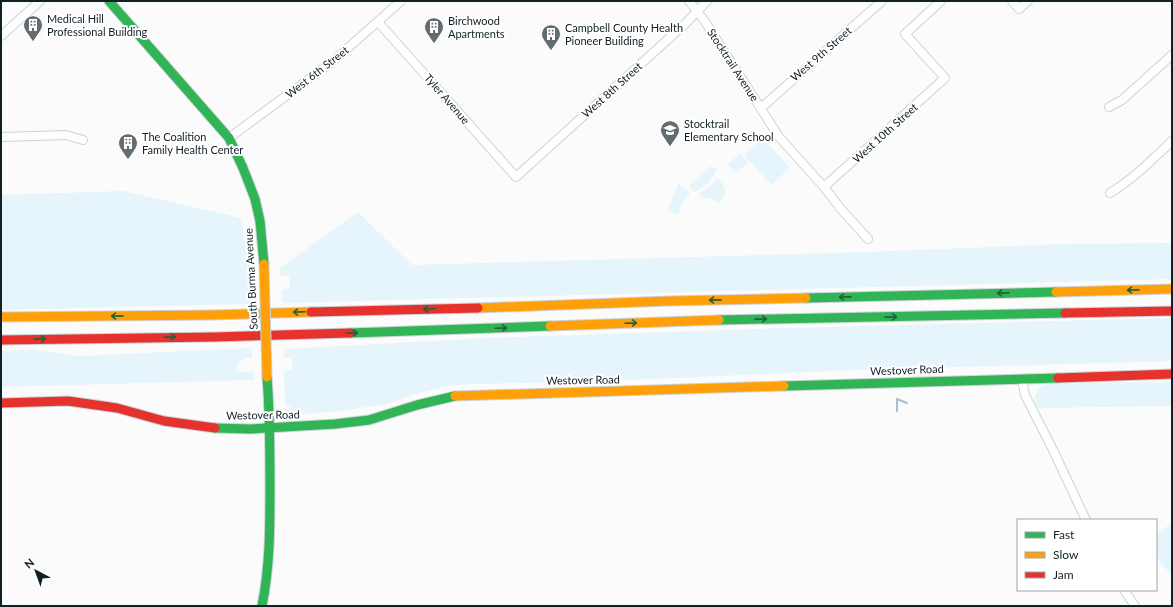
<svg xmlns="http://www.w3.org/2000/svg" width="1173" height="607" font-family="Lato,sans-serif">
	<style>
		.green { fill: #e6f4fb }
		.lines { fill: none; stroke-linecap: round; stroke-linejoin: round }
		.stream { stroke: #a6c0cc; stroke-width: 2 }
		.street-casing { stroke: #ccd3d6; stroke-width: 10 }
		.fast-casing { stroke: #ccd3d6; stroke-width: 11 }
		.slow-casing { stroke: #ccd3d6; stroke-width: 11 }
		.jam-casing { stroke: #ccd3d6; stroke-width: 11 }
		.street { stroke: #fefefe; stroke-width: 8 }
		.fast { stroke: #30b455; stroke-width: 9 }
		.slow { stroke: #ff9f0a; stroke-width: 9 }
		.jam { stroke: #e5322d; stroke-width: 9 }
		.slow-bridge-casing { stroke: #ccd3d6; stroke-width: 11; stroke-linecap: butt }
		.slow-bridge { stroke: #ff9f0a; stroke-width: 9 }
		.oneway { stroke: #1f623b }
		.labels { text-anchor: middle; stroke-width: 4; stroke-linejoin: round; paint-order: stroke }
		.poi-label { font-size: 11px; fill: #111f26; stroke: #fff; text-anchor: start }
		.street-label { font-size: 11px; fill: #111f26; stroke: #fff }
	</style>
	<rect width="100%" height="100%" fill="#fbfbfb"/>
	<g class="green">
		<path d="M763 138 790 168 771 185 744 155Z"/>
		<path d="M740 153 748 162 736 173 728 165Z"/>
		<path d="M711 166 713 168H717C713 180 705 187 694 192L689 186Z"/>
		<path d="M717 178C727 186 727 193 720 203L709 198 702 199 699 193C707 189 712 185 717 178Z"/>
		<path d="M679 183 685 190 686 189 690 193 681 205 678 215 667 210Z"/>
		<path d="M123 191 241 218 249 266 250 304 1 310V195Z"/>
		<path d="M358 212 412 265 867 252 1065 244 1172 243V279L283 303 282 290 290 288 289 276H281L280 268Z"/>
		<path d="M1172 318V361L855 370 582 382 472 384 448 386 422 392 390 403 342 411 299 414 294 413 291 411V408L288 405 285 406 284 371 293 370 291 358 284 357 285 349 488 338 786 328Z"/>
		<path d="M252 348V358H246L238 363 236 371 253 372V380L1 387V351L33 350 80 356Z"/>
		<path d="M1172 382V406L1036 408C1034 399 1035 394 1040 386L1051 383Z"/>
		<path d="M1172 522V575L1156 558V536Z"/>
	</g>
	<g class="lines">
		<path class="stream" d="M897 411V399L907 403"/>
		<defs>
			<g id="street">
				<path d="M689 1 704 20 779 137 824 187 840 208 868 239"/>
				<path d="M1012 1 1019 9 1028 1"/>
				<path d="M378 22 516 177 686 23 707 1"/>
				<path d="M1 36 40 1"/>
				<path d="M1109 107 1122 100 1172 55"/>
				<path d="M761 108 882 1"/>
				<path d="M1 137 66 135 83 140"/>
				<path d="M229 138 332 62 401 1"/>
				<path d="M824 187 945 78 905 34 941 1"/>
				<path d="M1110 193C1133 179 1152 160 1172 141"/>
				<path d="M1022 379 1025 395 1053 450 1086 520"/>
				<path d="M1124 590 1135 606"/>
			</g>
			<g id="fast">
				<path d="M109 1 229 138 243 168 255 199 260 221 264 264"/>
				<path d="M806 298 1056 292"/>
				<path d="M719 320 1065 313"/>
				<path d="M350 333 550 326"/>
				<path d="M784 386 1058 378"/>
				<path d="M215 428 250 429 335 424 369 420 417 405 455 396"/>
				<path d="M262 606C270 566 270 527 270 487 270 450 270 414 267 377"/>
			</g>
			<g id="slow">
				<path d="M1056 292 1172 289"/>
				<path d="M478 308 669 301 806 298"/>
				<path d="M1 317 212 315 311 312"/>
				<path d="M550 326 719 320"/>
				<path d="M455 396 784 386"/>
			</g>
			<g id="jam">
				<path d="M311 312 478 308"/>
				<path d="M1065 313 1172 311"/>
				<path d="M1 340 215 337 350 333"/>
				<path d="M1058 378 1172 374"/>
				<path d="M1 403 68 401 117 408 164 421 215 428"/>
			</g>
		</defs>
		<use href="#street" class="street-casing"/>
		<use href="#fast" class="fast-casing"/>
		<use href="#slow" class="slow-casing"/>
		<use href="#jam" class="jam-casing"/>
		<use href="#street" class="street"/>
		<use href="#fast" class="fast"/>
		<use href="#slow" class="slow"/>
		<use href="#jam" class="jam"/>
		<defs>
			<path id="slow-bridge" d="M264 264 267 377"/>
		</defs>
		<use href="#slow-bridge" class="slow-bridge-casing"/>
		<use href="#slow-bridge" class="slow-bridge"/>
	</g>
	<defs><path id="oneway-shaft" d="M-6 0H5M1.5-3L5.5 0L1.5 3" fill="none" stroke-width="1.6" stroke-linecap="round" stroke-linejoin="round"/></defs>
	<g class="oneway">
		<use href="#oneway-shaft" transform="translate(1133 290) rotate(179)"/>
		<use href="#oneway-shaft" transform="translate(1003 293) rotate(179)"/>
		<use href="#oneway-shaft" transform="translate(845 297) rotate(179)"/>
		<use href="#oneway-shaft" transform="translate(715 300) rotate(179)"/>
		<use href="#oneway-shaft" transform="translate(429 309) rotate(178)"/>
		<use href="#oneway-shaft" transform="translate(299 312) rotate(178)"/>
		<use href="#oneway-shaft" transform="translate(117 316) rotate(179)"/>
		<use href="#oneway-shaft" transform="translate(891 317) rotate(-1)"/>
		<use href="#oneway-shaft" transform="translate(761 319) rotate(-1)"/>
		<use href="#oneway-shaft" transform="translate(631 323) rotate(-2)"/>
		<use href="#oneway-shaft" transform="translate(501 328) rotate(-2)"/>
		<use href="#oneway-shaft" transform="translate(352 333) rotate(-2)"/>
		<use href="#oneway-shaft" transform="translate(170 337) rotate(-1)"/>
		<use href="#oneway-shaft" transform="translate(40 339) rotate(-1)"/>
	</g>
	<defs>
		<symbol id="building-pin" viewBox="-11 -11 22 30"><path d="M0 17L-7.5 6A9.5 9.5 0 1 1 7.5 6Z" fill="#636c71" stroke="#fff"/><path d="M-4-6H4V6H1V3H-1V6H-4ZM-2.5-4.3h1.7v1.8h-1.7ZM.8-4.3h1.7v1.8H.8ZM-2.5-1h1.7V.8h-1.7ZM.8-1h1.7V.8H.8Z" fill="#fff"/></symbol>
		<symbol id="school-pin" viewBox="-11 -11 22 30"><path d="M0 17L-7.5 6A9.5 9.5 0 1 1 7.5 6Z" fill="#636c71" stroke="#fff"/><path d="M0-5L7-2L0 1L-7-2ZM-4 1L0 2.5L4 1V4Q0 6-4 4Z" fill="#fff"/></symbol>
	</defs>
	<g fill-rule="evenodd">
		<use href="#building-pin" x="22" y="14" width="22" height="30"/>
		<use href="#building-pin" x="423" y="16" width="22" height="30"/>
		<use href="#building-pin" x="540" y="23" width="22" height="30"/>
		<use href="#school-pin" x="659" y="119" width="22" height="30"/>
		<use href="#building-pin" x="117" y="132" width="22" height="30"/>
	</g>
	<g class="labels">
		<g class="poi-label">
			<text x="47" y="23">Medical Hill<tspan x="47" dy="13">Professional Building</tspan></text>
			<text x="448" y="25">Birchwood<tspan x="448" dy="13">Apartments</tspan></text>
			<text x="565" y="32">Campbell County Health<tspan x="565" dy="13">Pioneer Building</tspan></text>
			<text x="684" y="128">Stocktrail<tspan x="684" dy="13">Elementary School</tspan></text>
			<text x="142" y="141">The Coalition<tspan x="142" dy="13">Family Health Center</tspan></text>
		</g>
		<g class="street-label">
			<text transform="translate(821 54) rotate(-41)" y="4">West 9th Street</text>
			<text transform="translate(733 65) rotate(57)" y="4">Stocktrail Avenue</text>
			<text transform="translate(317 72) rotate(-38)" y="4">West 6th Street</text>
			<text transform="translate(612 90) rotate(-42)" y="4">West 8th Street</text>
			<text transform="translate(447 99) rotate(49)" y="4">Tyler Avenue</text>
			<text transform="translate(885 133) rotate(-42)" y="4">West 10th Street</text>
			<text transform="translate(251 279) rotate(-93)" y="4">South Burma Avenue</text>
			<text transform="translate(907 370) rotate(-2)" y="4">Westover Road</text>
			<text transform="translate(583 380) rotate(-1)" y="4">Westover Road</text>
			<text transform="translate(263 415) rotate(-1)" y="4">Westover Road</text>
		</g>
	</g>
	<rect width="1173" height="607" fill="none" stroke="#111f26" stroke-width="4"/>
	<rect x="1017" y="519" width="140" height="72" fill="#ffffff" stroke="#a0a5a8"/>
	<rect x="1025" y="532" width="20" height="6" fill="#30b455" stroke="#a0a5a8"/>
	<text x="1053" y="539" font-size="12" fill="#111f26">Fast</text>
	<rect x="1025" y="552" width="20" height="6" fill="#ff9f0a" stroke="#a0a5a8"/>
	<text x="1053" y="559" font-size="12" fill="#111f26">Slow</text>
	<rect x="1025" y="572" width="20" height="6" fill="#e5322d" stroke="#a0a5a8"/>
	<text x="1053" y="579" font-size="12" fill="#111f26">Jam</text>
	<g transform="translate(36 571) rotate(319)" stroke="#ffffff" stroke-width="3" paint-order="stroke">
	<path d="M0-3L7 15L0 10L-7 15Z" fill="#111f26"/>
	<text y="-6" font-size="11" font-weight="bold" text-anchor="middle" fill="#111f26">N</text>
	</g>
</svg>
